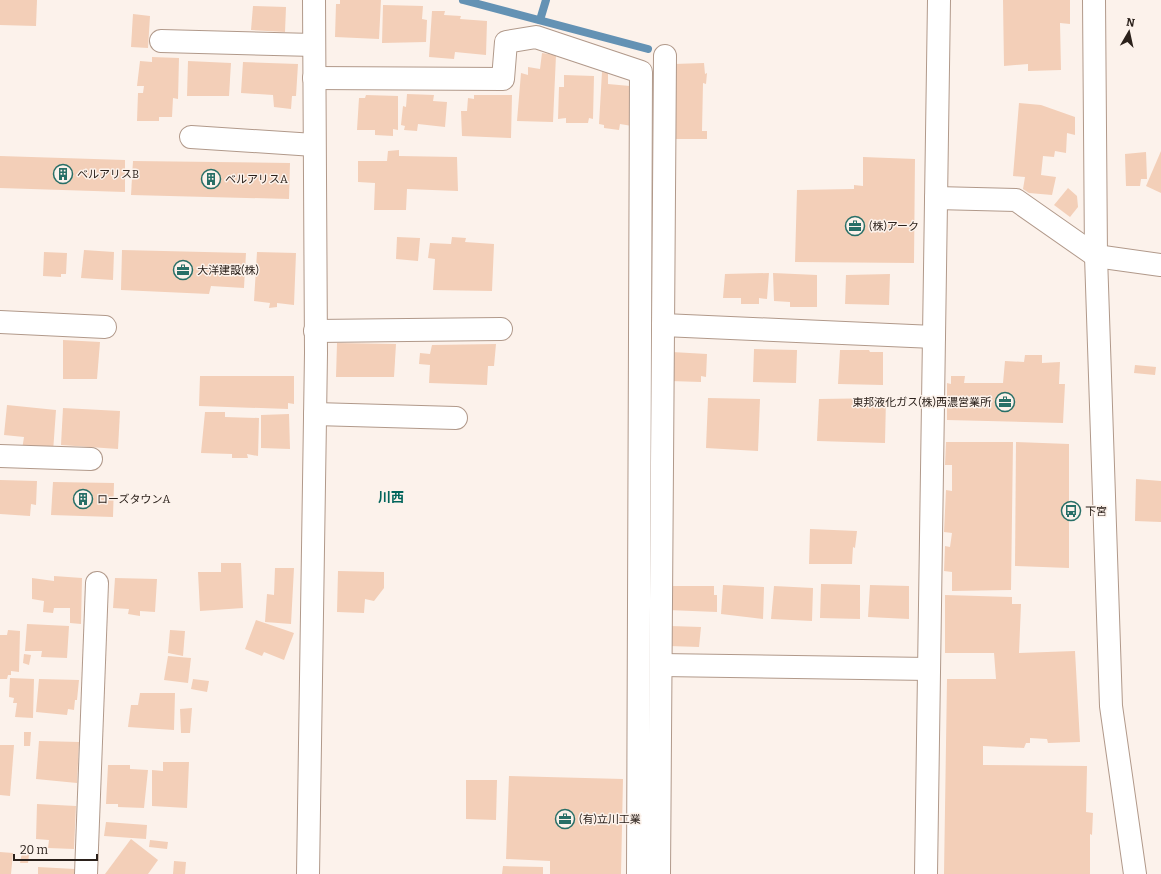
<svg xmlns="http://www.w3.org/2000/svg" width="1161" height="874" font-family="Bitter,'Noto Sans JP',serif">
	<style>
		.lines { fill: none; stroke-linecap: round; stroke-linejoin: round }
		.stream { stroke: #6492b4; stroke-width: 8 }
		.building { fill: #f3cfb8 }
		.minor-casing { stroke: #b1998a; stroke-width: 24 }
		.minor { stroke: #fff; stroke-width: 22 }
		.labels { text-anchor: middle; stroke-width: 3; stroke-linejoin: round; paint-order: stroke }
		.poi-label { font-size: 11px; fill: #2b211b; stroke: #fcf2eb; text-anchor: start }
		.quarter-label { font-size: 13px; font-weight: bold; fill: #01645b; stroke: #fcf2eb }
	</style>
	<rect width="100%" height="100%" fill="#fcf2eb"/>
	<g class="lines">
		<g class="stream">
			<path d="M463 0 648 49"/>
			<path d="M540 20 546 0"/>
		</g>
	</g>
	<g class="building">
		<path d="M0 0H37L36 26 0 25Z"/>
		<path d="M340 0H381L379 39 335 37 336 4H340Z"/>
		<path d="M1003 0H1070V24L1060 23 1061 70 1028 71V64L1004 66Z"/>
		<path d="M383 5 423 6 422 19 427 20 426 42 382 43Z"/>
		<path d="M253 6 286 7 285 32 251 30Z"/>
		<path d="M432 11H445L444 15 461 16 460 19 487 21 486 55 455 52 454 59 429 57Z"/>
		<path d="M133 14 150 16 148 48 131 47Z"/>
		<path d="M542 53 556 55 553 122 517 121 521 73 528 75V67L540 69Z"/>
		<path d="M152 57 179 58 178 99 173 98 172 117H159V121H137L138 93H143L144 86H137L140 61 152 62Z"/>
		<path d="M188 61 231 63 229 96H187Z"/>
		<path d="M243 62 298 64 296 96H292L291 109 274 107 273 95 241 93Z"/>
		<path d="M704 63 705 74 707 73 706 84 703 83 702 131H707V139H675L674 64Z"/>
		<path d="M602 72 608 73V84L630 86V94H634L632 126 620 124 619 130 604 128V125L599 124Z"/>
		<path d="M564 75 594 76 593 119 589 118 588 123H566V118L558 119 559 87H564Z"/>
		<path d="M407 94 434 95 433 101 447 102 445 127 418 124 417 131 404 130 405 126 401 125 403 106 406 107Z"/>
		<path d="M366 95 398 96V130L393 129V136L375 135V130H357L359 98H365Z"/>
		<path d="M474 95H512L511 138 462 136 461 111H467L468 98 474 99Z"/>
		<path d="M1019 103 1041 105 1075 117V135L1067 133 1066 153 1055 151 1054 157 1043 156 1041 175 1056 177 1052 195 1029 193 1023 189 1025 177 1013 176Z"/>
		<path d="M399 150V156L457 157 458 191 407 189 406 210H374L375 183 358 182V161H387L388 151Z"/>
		<path d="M1161 151V193L1146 186Z"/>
		<path d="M1146 152 1147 179H1141L1140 186H1126L1125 154Z"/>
		<path d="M0 156 125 160V192L0 188Z"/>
		<path d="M863 157 915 159 914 263 795 262 797 190 854 189V185L863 186Z"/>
		<path d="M133 161 290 163 289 199 131 195Z"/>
		<path d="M1068 188 1077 196 1078 207 1070 217 1054 205Z"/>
		<path d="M397 237 420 238 418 261 396 259Z"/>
		<path d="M452 237 466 238 465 242 494 244 492 291 433 290 435 259 428 258 430 243 451 244Z"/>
		<path d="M84 250 114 252 113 280 81 278Z"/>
		<path d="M122 250 246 253 244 288 211 286 209 294 121 290Z"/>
		<path d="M44 252 67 253 66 274H61V277L43 276Z"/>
		<path d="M257 252 296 253 294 305 277 303V307L269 308 270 303 254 301Z"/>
		<path d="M769 273 767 299 759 298V304H741V298H723L725 274Z"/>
		<path d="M773 273 817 275V307H790V302L774 301Z"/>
		<path d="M890 274 889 305 845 304 846 275Z"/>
		<path d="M63 340 100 342 97 379H63Z"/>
		<path d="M337 343 396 344 394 377H336Z"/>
		<path d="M496 344 494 366H488L487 385 429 383 430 365 419 364 420 353 430 354 432 345Z"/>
		<path d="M754 349 797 350 796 383 753 382Z"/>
		<path d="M840 350H869L870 352H883V385L838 384Z"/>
		<path d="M672 352 707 354 706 377 701 376V382L670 381Z"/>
		<path d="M1025 355H1042V363L1060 362 1059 384H1065L1063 423 947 420V383L951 384V376H965L964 383H1003L1005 361 1024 362Z"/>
		<path d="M1135 365 1156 367 1155 375 1134 373Z"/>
		<path d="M200 376H294V404L288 403V409L199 406Z"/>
		<path d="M708 398 760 399 758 451 706 448Z"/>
		<path d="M886 398 885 443 817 441 819 399Z"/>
		<path d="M7 405 56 410 53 452 22 450 24 437 4 435Z"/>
		<path d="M63 408 120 411 118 449 61 445Z"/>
		<path d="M205 412H225V417L259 418 258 456 247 454 248 458H232V454L201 453Z"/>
		<path d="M289 414 290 449 261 448V415Z"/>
		<path d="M946 442H1013L1011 590 952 591V572L944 571 945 546 950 547 952 533 944 532 946 490 952 491V465H945Z"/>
		<path d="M1016 442 1069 444V568L1015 566Z"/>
		<path d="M1136 479 1161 481V522L1135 521Z"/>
		<path d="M0 480 37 481 36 505 31 504 30 516 0 514Z"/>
		<path d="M53 482 114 483 113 517 51 515Z"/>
		<path d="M810 529 857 531 855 548 853 547 852 564H809Z"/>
		<path d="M221 563H241L243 608 200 611 198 572H221Z"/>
		<path d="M275 568H294L291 624 265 622 267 594 274 595Z"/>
		<path d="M338 571 384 572V588L374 601 365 599 364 613 337 612Z"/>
		<path d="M54 576 82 578 81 624 70 623V608H54L53 613 43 612 44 601 32 599V578L54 581Z"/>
		<path d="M115 578 157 579 155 612 140 611V616L128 614 129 609 113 608Z"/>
		<path d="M821 584 860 585V619L820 618Z"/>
		<path d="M723 585 764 587 763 619 721 614Z"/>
		<path d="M870 585 909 586V619L868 617Z"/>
		<path d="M669 586H714V595H717V612L668 610Z"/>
		<path d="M774 586 813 588 812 621 771 619Z"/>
		<path d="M945 595 1012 597V604H1021L1019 653 1075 651 1080 742 1048 743 1047 739 1030 738V743H1026L1024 748 983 746V765L1087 766 1086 812 1093 813 1092 835 1090 834V874H944L947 679H996L994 653H945Z"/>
		<path d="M256 620 294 633 284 660 264 652 262 656 245 649Z"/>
		<path d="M27 624 69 626 67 658 41 657 42 651H25Z"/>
		<path d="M670 626 701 627 699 647 669 646Z"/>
		<path d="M8 630 20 631 19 672 11 671V675H8L7 679H0V635H7Z"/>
		<path d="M170 630 185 631 183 656 168 653Z"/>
		<path d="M24 654 31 655 29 665 23 663Z"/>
		<path d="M168 656 191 658 188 683 164 680Z"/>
		<path d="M10 678 34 679 33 718 15 717 17 703H13L14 698 9 697Z"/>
		<path d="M39 679 79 680 77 700H75L74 710 68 709 67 715 36 712Z"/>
		<path d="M193 679 209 681 207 692 191 689Z"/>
		<path d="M140 693H175L174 730 128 727 131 705H138Z"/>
		<path d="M192 708 190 733H181L180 709Z"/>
		<path d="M24 732H31L30 746H24Z"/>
		<path d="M39 741 79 742 77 783 36 779Z"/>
		<path d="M0 745H14L10 796 0 795Z"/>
		<path d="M163 762H189L187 808 152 806V770L163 771Z"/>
		<path d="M108 765H130V769L148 770 144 808 118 807V804H106Z"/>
		<path d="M509 776 623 779 621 874H550V861L506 859Z"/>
		<path d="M466 780H497L496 820 466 819Z"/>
		<path d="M37 804 76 806 74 849 48 848 49 840 36 839Z"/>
		<path d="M106 822 147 825 146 839 104 836Z"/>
		<path d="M131 839 158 860 148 874H105Z"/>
		<path d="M150 840 168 842 167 849 149 847Z"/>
		<path d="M23 847H30L28 863H20Z"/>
		<path d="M0 852 13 853 11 874H0Z"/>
		<path d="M174 861 186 862 185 874H173Z"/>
		<path d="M503 866 543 867V874H502Z"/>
		<path d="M38 867 75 869V874H38Z"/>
	</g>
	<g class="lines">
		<defs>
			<g id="minor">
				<path d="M1094 0 1096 256 1111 706 1135 874"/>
				<path d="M161 41 314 45"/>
				<path d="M314 78 503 79 506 42 536 37 641 72 638 874"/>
				<path d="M191 137 314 145"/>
				<path d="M936 198 1016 200 1096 256 1161 265"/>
				<path d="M0 322 105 327"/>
				<path d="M663 325 934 337"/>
				<path d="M315 331 501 329"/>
				<path d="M315 414 456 418"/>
				<path d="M0 456 91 459"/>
				<path d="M661 665 929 669"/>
				<path d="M86 874 97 583"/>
				<path d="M308 874 316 353 314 0"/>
				<path d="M659 874 665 56"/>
				<path d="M926 874 939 0"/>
			</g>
		</defs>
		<use href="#minor" class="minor-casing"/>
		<use href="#minor" class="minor"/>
	</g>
	<defs>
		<symbol id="building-ring" viewBox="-11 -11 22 22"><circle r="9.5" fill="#fcf2eb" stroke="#286f67" stroke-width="1.5"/><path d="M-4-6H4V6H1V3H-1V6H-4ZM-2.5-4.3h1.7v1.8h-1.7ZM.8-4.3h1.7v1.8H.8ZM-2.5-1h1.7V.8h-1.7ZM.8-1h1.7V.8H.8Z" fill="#286f67"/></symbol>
		<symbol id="office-ring" viewBox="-11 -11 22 22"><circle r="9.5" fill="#fcf2eb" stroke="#286f67" stroke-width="1.5"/><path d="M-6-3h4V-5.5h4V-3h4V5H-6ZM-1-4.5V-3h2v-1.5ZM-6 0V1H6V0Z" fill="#286f67"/></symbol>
		<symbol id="bus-ring" viewBox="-11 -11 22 22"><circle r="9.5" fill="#fcf2eb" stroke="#286f67" stroke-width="1.5"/><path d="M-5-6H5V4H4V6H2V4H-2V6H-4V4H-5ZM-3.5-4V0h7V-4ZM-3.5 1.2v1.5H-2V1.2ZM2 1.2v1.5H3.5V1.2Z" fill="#286f67"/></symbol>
	</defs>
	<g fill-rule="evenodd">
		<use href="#building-ring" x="52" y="163" width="22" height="22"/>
		<use href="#building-ring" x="200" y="168" width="22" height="22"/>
		<use href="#office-ring" x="844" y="215" width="22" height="22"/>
		<use href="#office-ring" x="172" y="259" width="22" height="22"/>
		<use href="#office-ring" x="994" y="391" width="22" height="22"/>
		<use href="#building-ring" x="72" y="488" width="22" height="22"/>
		<use href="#bus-ring" x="1060" y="500" width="22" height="22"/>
		<use href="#office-ring" x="554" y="808" width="22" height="22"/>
	</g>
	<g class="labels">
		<g class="poi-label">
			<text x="77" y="178">ベルアリスB</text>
			<text x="225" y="183">ベルアリスA</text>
			<text x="869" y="230">(株)アーク</text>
			<text x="197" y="274">大洋建設(株)</text>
			<text x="991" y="406" text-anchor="end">東邦液化ガス(株)西濃営業所</text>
			<text x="97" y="503">ローズタウンA</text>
			<text x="1085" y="515">下宮</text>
			<text x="579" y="823">(有)立川工業</text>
		</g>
		<g class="quarter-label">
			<text x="391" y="502">川西</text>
		</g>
	</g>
	<g transform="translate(1129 32) rotate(9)" stroke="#fcf2eb" stroke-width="3" paint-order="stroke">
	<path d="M0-3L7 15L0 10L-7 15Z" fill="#2b211b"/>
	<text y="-6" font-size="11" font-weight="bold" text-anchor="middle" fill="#2b211b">N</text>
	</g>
	<path d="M14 854v6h83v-6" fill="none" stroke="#2b211b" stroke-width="2"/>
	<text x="20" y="854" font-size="12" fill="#2b211b" stroke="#fcf2eb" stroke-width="3" paint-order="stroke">20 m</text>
</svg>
